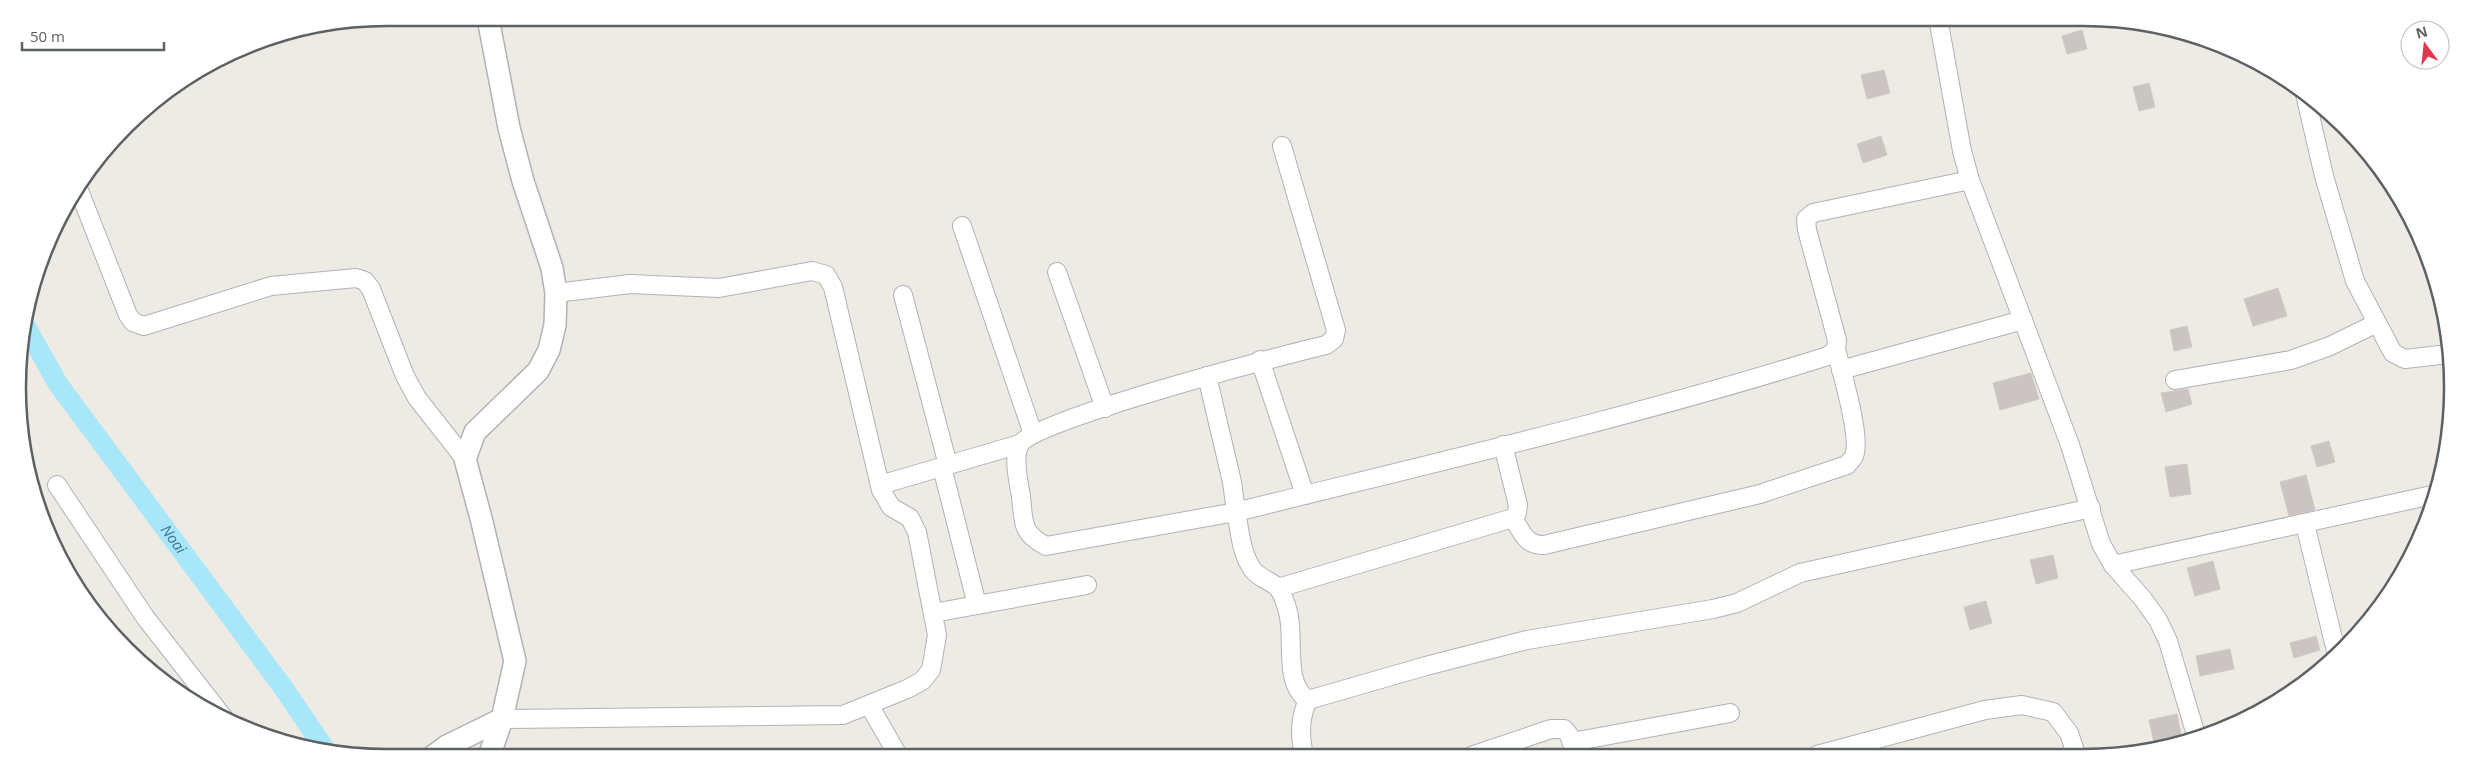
<svg xmlns="http://www.w3.org/2000/svg" width="2470" height="775" font-family="'Open Sans',sans-serif">
	<style>
		.lines { fill: none; stroke-linecap: round; stroke-linejoin: round }
		.canal { stroke: #a8e6fa; stroke-width: 20 }
		.building { fill: #cac5c2; stroke: #d2cac3 }
		.minor-casing { stroke: #b0b3b6; stroke-width: 20 }
		.tertiary-casing { stroke: #b0b3b6; stroke-width: 24 }
		.minor { stroke: #fff; stroke-width: 18 }
		.tertiary { stroke: #fff; stroke-width: 21 }
		.labels { text-anchor: middle; stroke-width: 4; stroke-linejoin: round; paint-order: stroke }
		.water-label { font-size: 15px; font-style: italic; fill: #3c7792; stroke: #fff }
		.rim { fill: none; stroke: #5c6164; stroke-width: 2.5 }
	</style>
	<rect width="100%" height="100%" fill="#eeeae4"/>
	<g class="lines">
		<path class="canal" id="s1" d="M25 325 58 384 282 686 327 752"/>
	</g>
	<g class="building">
		<path d="M2082 30 2087 49 2067 54 2062 36Z"/>
		<path d="M1884 70 1890 93 1867 99 1861 75Z"/>
		<path d="M2149 83 2155 107 2139 111 2133 87Z"/>
		<path d="M1881 136 1887 155 1863 163 1857 144Z"/>
		<path d="M2278 288 2287 316 2253 326 2244 299Z"/>
		<path d="M2187 326 2192 347 2174 351 2170 330Z"/>
		<path d="M2031 373 2039 399 2000 410 1993 383Z"/>
		<path d="M2188 389 2192 404 2166 412 2161 393Z"/>
		<path d="M2329 441 2335 462 2317 467 2311 446Z"/>
		<path d="M2187 464 2191 494 2170 497 2165 467Z"/>
		<path d="M2306 475 2315 510 2289 516 2280 482Z"/>
		<path d="M2053 555 2058 578 2036 584 2030 560Z"/>
		<path d="M2213 561 2220 589 2195 596 2187 568Z"/>
		<path d="M1986 601 1992 623 1970 630 1964 607Z"/>
		<path d="M2316 636 2320 650 2294 658 2290 643Z"/>
		<path d="M2230 649 2234 669 2200 676 2196 656Z"/>
		<path d="M2177 714 2182 739 2155 747 2149 720Z"/>
	</g>
	<g class="lines">
		<defs>
			<g id="minor">
				<path d="M1938 18 1962 151 1970 180 2070 445 2101 544 2113 565 2143 599 2158 620 2168 641 2196 735"/>
				<path d="M2305 94 2324 176 2355 281 2393 353 2405 359 2449 354"/>
				<path d="M1282 146 1336 330 1334 339 1326 345C1283 355 1037 419 1020 444 1012 457 1019 483 1021 497 1024 523 1021 533 1046 546L1236 512C1240 531 1241 554 1253 570 1260 579 1272 581 1278 588 1283 594 1288 610 1289 617 1294 642 1284 685 1308 700L1426 666 1527 640 1713 609 1737 603 1800 573 2091 508"/>
				<path d="M78 188 128 315 133 322 144 326 271 286 356 278 365 281 371 289 405 376 417 398 465 459"/>
				<path d="M962 226 1033 434"/>
				<path d="M1057 272 1105 408"/>
				<path d="M903 295 948 465"/>
				<path d="M1260 360 1305 495"/>
				<path d="M1841 370 2023 320"/>
				<path d="M1207 376 1232 482 1236 512C1434 463 1633 417 1828 356L1836 349 1837 340 1807 230 1806 219 1813 213 1970 180"/>
				<path d="M2175 380 2291 360 2330 346 2377 323"/>
				<path d="M942 467 977 605"/>
				<path d="M57 485 145 617 223 717"/>
				<path d="M880 485 1020 444"/>
				<path d="M1513 518C1522 532 1526 546 1544 545L1760 494 1847 465C1849 462 1853 459 1854 456 1862 437 1841 371 1836 349"/>
				<path d="M2305 524 2336 651"/>
				<path d="M2113 565 2432 495"/>
				<path d="M1278 588 1513 518 1517 513 1518 505 1503 445"/>
				<path d="M933 613 1087 585"/>
				<path d="M869 705 899 757"/>
				<path d="M502 719 843 715 907 689 922 681 931 670 937 635 917 532 910 518 891 507 881 490 833 287 826 275 812 271 719 288 630 284 556 293"/>
				<path d="M1572 742 1730 713"/>
				<path d="M1817 755 1985 710 2022 705 2053 712 2069 733 2076 754"/>
				<path d="M1304 756C1300 736 1299 719 1308 700"/>
				<path d="M1471 756 1551 729H1564L1569 735 1576 755"/>
			</g>
			<g id="tertiary">
				<path d="M488 18 509 128 523 181 552 268 556 293 555 325 549 350 538 371 475 432 465 459 481 518 515 661 502 719 489 757"/>
				<path d="M432 757 447 746 502 719"/>
			</g>
		</defs>
		<use href="#minor" class="minor-casing"/>
		<use href="#tertiary" class="tertiary-casing"/>
		<use href="#minor" class="minor"/>
		<use href="#tertiary" class="tertiary"/>
	</g>
	<g class="labels">
		<g class="water-label">
			<text dy="5" stroke="none"><textPath href="#s1" startOffset="261">Noai</textPath></text>
		</g>
	</g>
	<path d="M0 0H2470V775H0ZM387 26H2083A361 361 0 0 1 2444 387V388A361 361 0 0 1 2083 749H387A361 361 0 0 1 26 388V387A361 361 0 0 1 387 26Z" fill="#fff" fill-rule="evenodd"/>
	<path class="rim" d="M387 26H2083A361 361 0 0 1 2444 387V388A361 361 0 0 1 2083 749H387A361 361 0 0 1 26 388V387A361 361 0 0 1 387 26Z"/>
	<g transform="translate(2425 45) rotate(345)"><circle r="24" fill="#ffffff" stroke="#bec0c1"/>
	<path d="M0-4L9 19L0 12L-9 19Z" fill="#e0384c"/>
	<text y="-8" font-size="14" font-weight="bold" text-anchor="middle" fill="#5c6164">N</text>
	</g>
	<path d="M22 42v8h142v-8" fill="none" stroke="#5c6164" stroke-width="2.5"/>
	<text x="30" y="42" font-size="15" fill="#5c6164" stroke="#ffffff" stroke-width="4" paint-order="stroke">50 m</text>
</svg>
